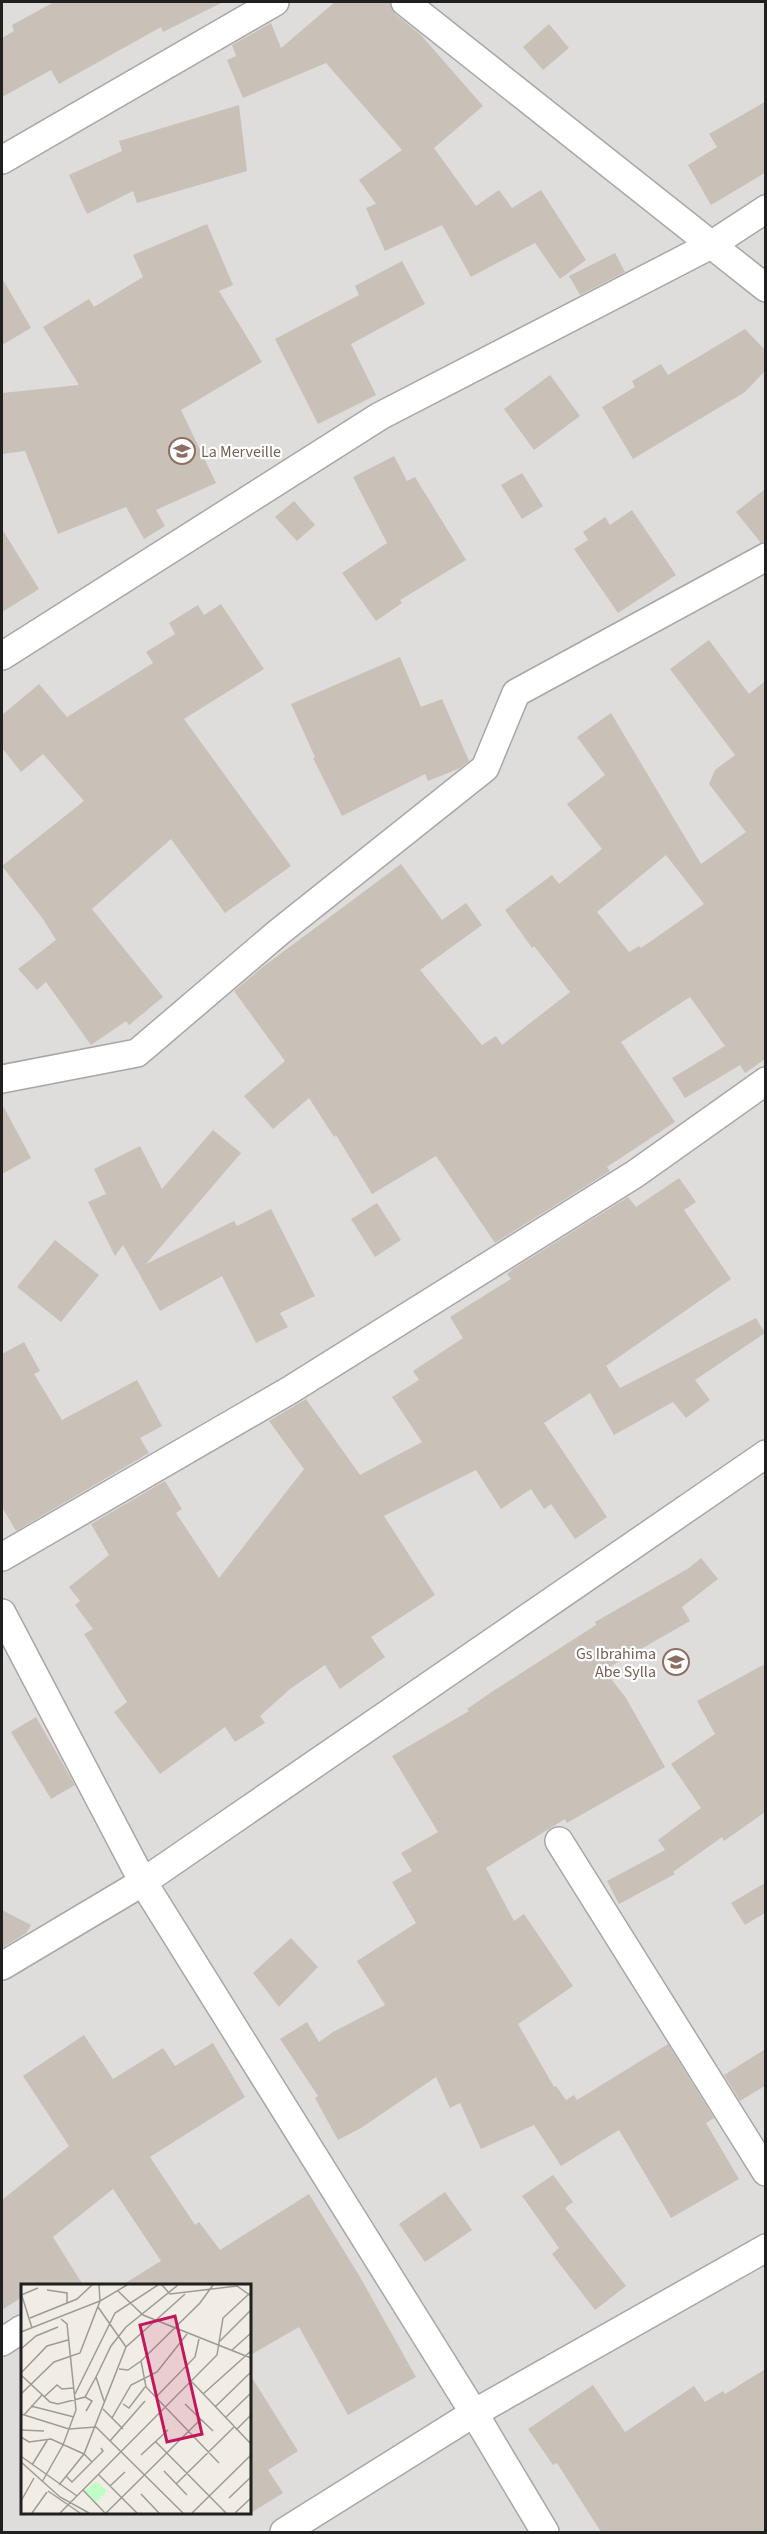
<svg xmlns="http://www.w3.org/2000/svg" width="767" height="2534" font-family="'Source Sans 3',sans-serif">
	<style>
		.residential { fill: #dedddc; fill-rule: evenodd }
		.building { fill: #c9c0b8; fill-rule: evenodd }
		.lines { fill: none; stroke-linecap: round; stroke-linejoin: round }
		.street-casing { stroke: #a7a7a7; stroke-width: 30 }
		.street { stroke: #fff; stroke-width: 27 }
		.labels { text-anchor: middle; stroke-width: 4.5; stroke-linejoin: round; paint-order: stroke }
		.education-label { font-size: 16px; fill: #785e54; stroke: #fff; text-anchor: start }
		.inset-road { fill: none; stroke: #9d9b96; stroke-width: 1.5 }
		.view { fill: #c2185b; fill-opacity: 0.15; stroke: #c2185b; stroke-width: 3 }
		.inset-edge { fill: none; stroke: #202020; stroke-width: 3 }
	</style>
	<rect width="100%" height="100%" fill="#f1ede5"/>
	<path class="residential" d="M2 2H765V2532H2ZM22 2285H249V2512H22Z"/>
	<g class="building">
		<path d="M54 2H223L163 32 161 27 59 84 51 70 2 97V38L14 31 12 25Z"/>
		<path d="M335 2H390L395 14 421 35 483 106 434 148 476 206 499 190 512 208 541 190 586 260 560 279 535 243 471 277 442 225 385 251 366 208 376 204 359 180 402 150 326 63 243 98 227 60 236 56 232 45 271 23 281 48Z"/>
		<path d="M549 24 569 48 543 70 523 47Z"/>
		<path d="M765 102V173L711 205 688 165 717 147 709 134Z"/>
		<path d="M239 105 247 171 137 203 133 191 87 214 69 175 122 151 119 141Z"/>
		<path d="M207 224 233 285 219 291 262 362 181 410 216 483 156 510 165 526 144 539 126 507 58 534 25 451 2 454V393L79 385 43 327 89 299 94 307 143 277 133 255Z"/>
		<path d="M615 253 625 272 580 295 569 276Z"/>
		<path d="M402 261 425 304 351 344 376 395 318 424 275 339 359 295 355 286Z"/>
		<path d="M2 278 31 328 2 345Z"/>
		<path d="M745 329 765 350V371L745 392 633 459 602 407 635 387 632 381 661 364 668 375Z"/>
		<path d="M550 375 580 416 534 450 504 409Z"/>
		<path d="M394 456 407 481 415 477 466 560 400 600 402 603 376 621 342 573 387 543 353 477Z"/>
		<path d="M522 473 543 506 522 519 501 485Z"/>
		<path d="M765 489V541L761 543 736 512Z"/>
		<path d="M294 501 315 525 297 541 275 517Z"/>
		<path d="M632 510 676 575 618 613 574 549 588 540 583 532 605 517 610 525Z"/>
		<path d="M2 529 39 589 2 612Z"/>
		<path d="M221 604 264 669 184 719 291 866 225 913 171 839 92 909 163 997 129 1025 126 1021 91 1045 46 982 37 990 18 969 56 940 43 919 2 866 84 801 43 754 21 772 2 748V715L39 684 67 717 153 663 146 652 175 634 169 623 198 605 204 615Z"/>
		<path d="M709 640 749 694 765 681V1059L745 1073 740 1065 685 1098 672 1078 725 1046 690 997 621 1042 675 1122 607 1167 610 1171 495 1243 436 1156 372 1194 336 1135 334 1137 309 1098 273 1129 244 1096 285 1061 234 991 264 966 401 864 442 920 466 903 482 925 420 970 482 1045 496 1036 502 1045 570 992 534 946 532 948 505 910 552 875 559 884 602 849 567 804 605 775 577 737 611 713 701 864 746 832 709 784 715 770 735 755 670 669ZM666 855 704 904 641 948 639 946 629 952 597 912Z"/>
		<path d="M400 657 421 707 442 699 469 761 460 768 428 781 425 774 342 816 313 758 315 757 291 704Z"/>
		<path d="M2 1104 31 1158 2 1174Z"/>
		<path d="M213 1130 241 1153 146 1264 234 1221 237 1226 271 1209 315 1296 280 1313 288 1327 256 1343 222 1276 160 1311 123 1245 115 1256 88 1202 106 1194 94 1169 140 1146 162 1189Z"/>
		<path d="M679 1178 696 1202 684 1210 731 1279 606 1366 620 1388 756 1318 765 1333 695 1380 710 1400 686 1418 673 1402 614 1435 590 1393 544 1423 607 1517 575 1539 551 1504 544 1509 531 1489 501 1509 476 1470 384 1516 435 1595 371 1637 385 1657 340 1689 325 1665 290 1689 260 1716 265 1723 235 1742 225 1727 160 1774 114 1712 127 1702 84 1634 93 1629 75 1605 80 1601 69 1587 109 1555 91 1524 165 1481 182 1509 176 1513 219 1578 304 1469 269 1421 306 1399 360 1475 422 1442 392 1397 419 1380 413 1371 463 1338 450 1317 511 1279 507 1274 513 1269 628 1197 636 1207Z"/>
		<path d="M377 1203 401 1240 375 1257 351 1219Z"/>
		<path d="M55 1240 99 1275 61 1322 17 1287Z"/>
		<path d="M24 1342 40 1371 34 1374 62 1420 137 1380 162 1426 140 1438 149 1453 16 1531 2 1507V1354Z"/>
		<path d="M701 1558 718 1579 682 1607 690 1621 604 1670 626 1698 665 1767 567 1823 565 1819 486 1868 514 1921 524 1914 573 1986 518 2024 554 2087 556 2086 566 2100 574 2095 577 2100 668 2044 714 2118 706 2123 739 2179 671 2218 619 2130 561 2166 534 2125 481 2149 460 2103 450 2108 436 2077 361 2128 338 2140 315 2098 318 2096 280 2039 307 2022 319 2042 333 2032 385 2005 357 1961 416 1923 392 1882 412 1871 401 1853 438 1832 392 1756 469 1711 467 1709 490 1693 596 1625 595 1622 689 1568Z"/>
		<path d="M765 1664V1812L724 1841 722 1837 673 1872 675 1874 619 1904 607 1881 665 1850 658 1840 701 1808 671 1764 715 1734 697 1701Z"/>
		<path d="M36 1717 75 1785 51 1799 11 1732Z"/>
		<path d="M765 1883V1913L745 1925 731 1903Z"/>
		<path d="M2 1910 31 1925 26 1933 2 1948Z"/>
		<path d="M291 1938 318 1967 279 2007 253 1973Z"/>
		<path d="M84 2035 113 2079 163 2048 175 2066 213 2043 245 2097 150 2157 195 2225 199 2222 220 2250 309 2194 360 2277 416 2377 348 2415 299 2327 249 2356V2285H122L161 2261 113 2189 53 2237 83 2285H22V2297L2 2310V2200L69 2146 23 2076Z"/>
		<path d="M765 2049V2086L740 2101 724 2075Z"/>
		<path d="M553 2175 573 2202 565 2208 626 2286 595 2310 552 2254 559 2248 522 2196Z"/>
		<path d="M445 2192 472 2230 425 2262 399 2224Z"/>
		<path d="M765 2369V2532H601L557 2463 553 2465 528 2429 593 2385 625 2432 694 2386 705 2402 723 2391 725 2394Z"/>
		<path d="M249 2373 298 2451 268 2470 283 2493 249 2514Z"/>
	</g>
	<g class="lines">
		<defs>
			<g id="street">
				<path d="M405 2 766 288"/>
				<path d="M2 160 275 2"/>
				<path d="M2 656 380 416 711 245 766 209"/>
				<path d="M2 1079 137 1053 279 932 485 768 516 693 766 557"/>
				<path d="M2 1557 290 1390 635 1174 766 1081"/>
				<path d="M2 1613 143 1882 474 2413 545 2532"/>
				<path d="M559 1841 766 2172"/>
				<path d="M2 1966 143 1882 766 1454"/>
				<path d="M2 2342 22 2329"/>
				<path d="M284 2532 474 2413 766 2248"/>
			</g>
		</defs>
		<use href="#street" class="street-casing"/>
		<use href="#street" class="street"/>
	</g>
	<defs>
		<symbol id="school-ring" viewBox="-11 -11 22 22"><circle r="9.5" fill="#fff" stroke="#8d6e63" stroke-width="1.5"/><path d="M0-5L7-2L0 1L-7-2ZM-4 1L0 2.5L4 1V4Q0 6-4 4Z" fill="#8d6e63"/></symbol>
	</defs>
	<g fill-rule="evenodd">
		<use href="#school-ring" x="167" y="436" width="30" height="30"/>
		<use href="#school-ring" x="661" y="1647" width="30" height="30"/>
	</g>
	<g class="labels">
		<g class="education-label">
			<text x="201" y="457">La Merveille</text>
			<text x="656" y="1659" text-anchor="end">Gs Ibrahima<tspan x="656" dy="18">Abe Sylla</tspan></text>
		</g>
	</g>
	<g transform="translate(21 2284)">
		<rect width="230" height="230" fill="#f1ede5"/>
		<path d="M75 197 86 207 75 218 64 207Z" fill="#c0fdc7"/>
		<path class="inset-road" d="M141 1 149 10 216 2 230 12M26 6 46 9V19M97 7 122 31 230 74M0 9 11 44M0 11 17 4M77 23 105 63M9 34 56 15 71 1M0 48 79 17 78 1M199 57 230 26M0 65 15 52 37 43M211 66 230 49M120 77 125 103 198 179M98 85 107 86 120 77 179 19 192 1M0 89 26 62 47 56M0 91 29 118 37 120 64 113 75 93M171 98 230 160M0 110 33 78 59 69 79 17 106 1M54 110 94 29 137 1M182 110 230 67M23 113 36 101 41 105 52 104M64 113 71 117 65 127M135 113 174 73 178 55M83 117 75 93 90 62 105 43 157 1M102 120 108 124 124 103M164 120 192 147M10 122 53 133M194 123 230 88M82 125 102 145M0 130 48 145 75 143 162 229M3 131 21 111M91 134 110 101 136 88 166 50M204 134 230 109M0 146 23 147M215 146 230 131M0 153 8 158 30 155 63 170 71 178M89 157 124 117M135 158 205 229M120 171 147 146M1 173 56 212M0 178 39 213 68 229M11 181 27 155M143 187 166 211M78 191 116 229M45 192 51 198 82 167 80 164M21 198 42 161 55 126 46 40 40 35M155 200 213 143M38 201 63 170 105 63 164 10M89 202 104 188M62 206 84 229M27 207 59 229M120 210 138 229M208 214 230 193M0 217 13 194M11 229 26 208M39 229 196 71 202 34 230 8M85 229 180 135M171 229 230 171M214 229 230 214"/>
		<path class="view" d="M154 32 181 150 146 158 119 41Z"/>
		<rect width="230" height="230" class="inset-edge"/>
	</g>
	<rect width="767" height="2534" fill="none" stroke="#202020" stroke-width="6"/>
</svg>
